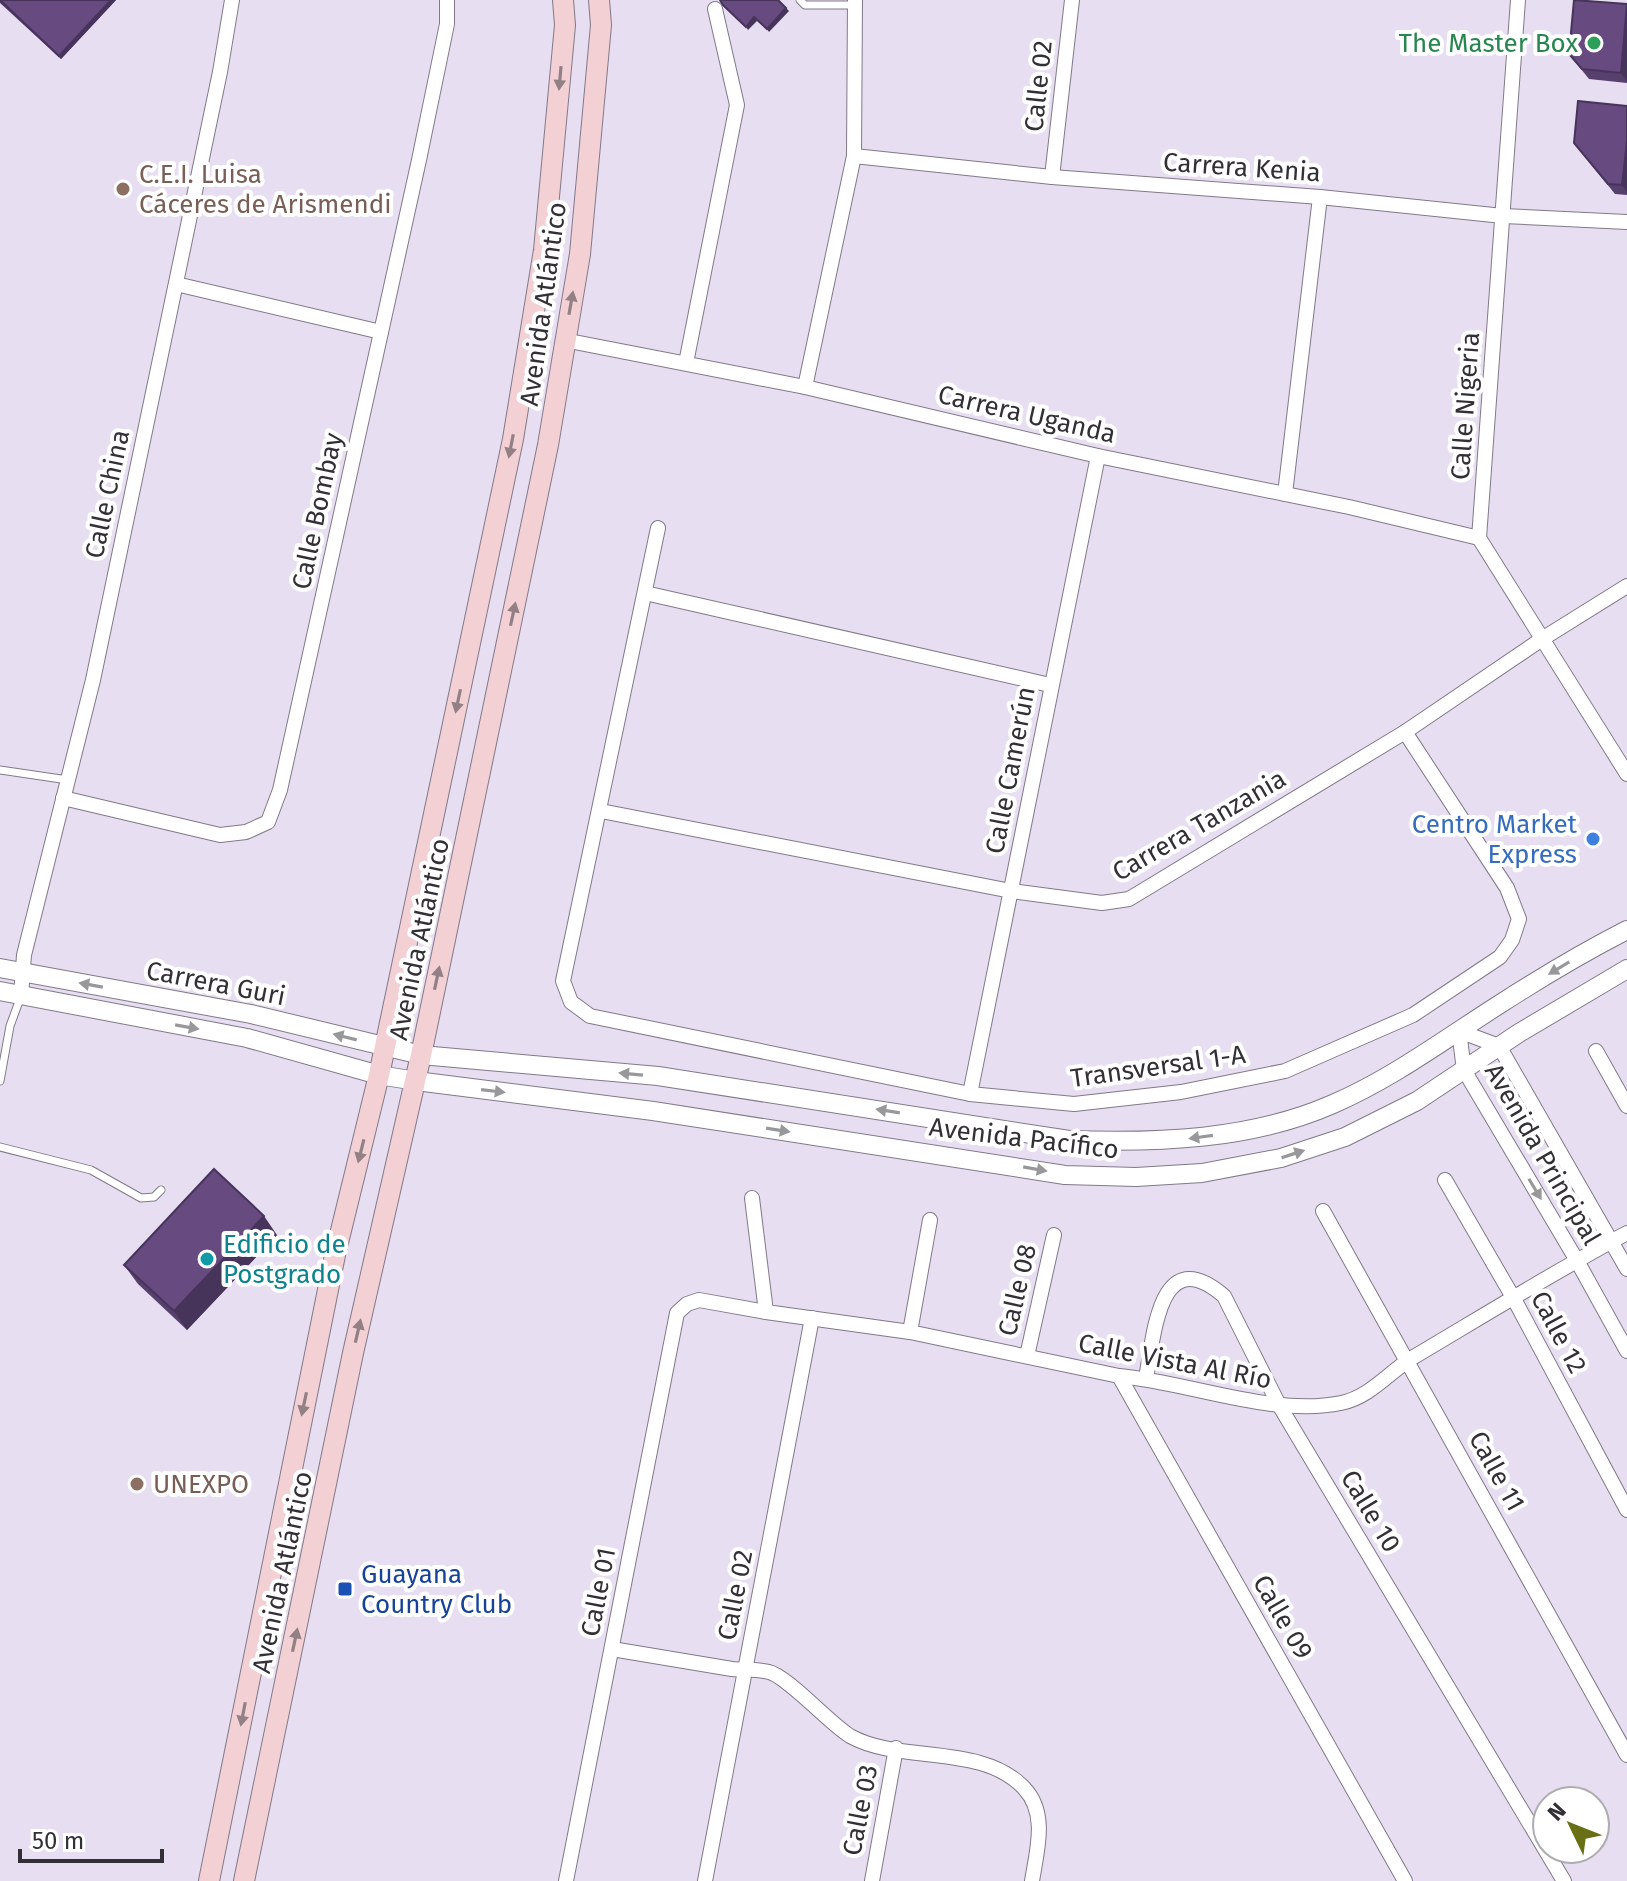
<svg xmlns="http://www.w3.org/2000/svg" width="1627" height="1881" font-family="'Fira Sans',sans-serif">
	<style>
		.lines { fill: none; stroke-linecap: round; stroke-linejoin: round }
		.service-casing { stroke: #817989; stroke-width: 9 }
		.minor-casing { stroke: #817989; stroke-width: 16 }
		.tertiary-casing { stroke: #817989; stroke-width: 20 }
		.secondary-casing { stroke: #817989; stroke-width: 22 }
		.service { stroke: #fff; stroke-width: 7 }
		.minor { stroke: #fff; stroke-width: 14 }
		.tertiary { stroke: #fff; stroke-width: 18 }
		.secondary { stroke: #f2d0d4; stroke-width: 20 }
		.wall { fill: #58406e }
		.shaded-wall { fill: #47345a }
		.building { fill: #664a80; stroke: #47345a; stroke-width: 2 }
		.oneway { fill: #928085 }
		.oneway2 { fill: #98979a }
		.leisure-dot { fill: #2e9e5b; stroke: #fff; stroke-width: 3 }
		.education-dot { fill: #8d6e63; stroke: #fff; stroke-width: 3 }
		.shop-dot { fill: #3f7fe0; stroke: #fff; stroke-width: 3 }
		.culture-dot { fill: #0f9aa8; stroke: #fff; stroke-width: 3 }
		.transit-dot { fill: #1a4fb4; stroke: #fff; stroke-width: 3 }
		.labels { text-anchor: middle; stroke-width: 8; stroke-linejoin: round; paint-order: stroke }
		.leisure-label { font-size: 26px; fill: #27864d; stroke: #fff; text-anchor: end }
		.street-label { font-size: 26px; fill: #322f36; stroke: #fff }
		.education-label { font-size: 26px; fill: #785e54; stroke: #fff; text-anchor: start }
		.shop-label { font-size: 26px; fill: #366cbe; stroke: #fff; text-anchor: end }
		.culture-label { font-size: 26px; fill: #0d838f; stroke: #fff; text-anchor: start }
		.transit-label { font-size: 26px; fill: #164399; stroke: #fff; text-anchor: start }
	</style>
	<rect width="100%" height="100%" fill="#e7def1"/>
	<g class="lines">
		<defs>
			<g id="service">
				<path d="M800 0 805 5H855"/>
				<path d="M0 770 68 780"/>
				<path d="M0 1081 10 1026 21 996"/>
				<path d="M0 1147 91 1170 141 1198 154 1197 161 1190"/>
			</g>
			<g id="minor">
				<path d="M1518 0 1479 538 1627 774"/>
				<path d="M854 156 1052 177 1320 197 1503 216 1627 222"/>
				<path d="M1052 177 1072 0"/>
				<path d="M176 284 381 332"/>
				<path d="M564 340 805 387 1098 456 1349 507 1479 538"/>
				<path d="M686 363 737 105 715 9"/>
				<path d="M805 387 854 156 855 0"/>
				<path d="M1285 494 1320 197"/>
				<path d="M658 528 563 981 571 1002 590 1016 970 1094 1074 1104 1181 1092 1285 1071 1413 1015 1500 957 1512 940 1519 919 1507 888 1405 732"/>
				<path d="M645 593 1050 685"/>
				<path d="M63 798 220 835 246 832 268 822 280 790 419 160 447 24V0"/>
				<path d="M601 811 1011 891 1102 903 1129 899 1405 732 1542 639 1627 586"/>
				<path d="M21 996 24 955 93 680 220 72 232 0"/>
				<path d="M1596 1051 1627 1106"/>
				<path d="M970 1094 1098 456"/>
				<path d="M1445 1180 1514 1299 1627 1510"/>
				<path d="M752 1198 766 1312"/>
				<path d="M1323 1211 1627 1755"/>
				<path d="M1627 1269 1499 1046 1459 1031 1464 1070 1576 1259 1627 1351"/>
				<path d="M910 1332 930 1220"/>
				<path d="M1027 1356 1054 1235"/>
				<path d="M1119 1376 1405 1881"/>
				<path d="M1146 1378C1154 1336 1159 1240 1224 1296L1279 1405 1564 1881"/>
				<path d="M612 1649C652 1656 692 1662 732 1669 744 1670 757 1669 769 1672 787 1676 830 1724 850 1736 900 1764 982 1743 1024 1788 1048 1813 1037 1850 1032 1881"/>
				<path d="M566 1881 677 1313 687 1304 699 1300 766 1312 910 1332 1119 1376C1188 1382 1273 1417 1341 1403 1370 1397 1388 1373 1412 1358 1483 1316 1554 1272 1627 1233"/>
				<path d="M705 1881 812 1318"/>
				<path d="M872 1881 896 1748"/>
			</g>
			<g id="tertiary">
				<path d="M0 968 251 1014 421 1055 658 1076 1069 1140C1158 1143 1251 1140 1333 1104 1393 1078 1445 1039 1500 1004 1542 977 1584 952 1627 930"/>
				<path d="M0 991 247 1038 379 1075 416 1081 653 1111 1065 1175 1136 1177 1202 1173 1281 1158 1345 1137 1417 1101 1519 1033 1627 969"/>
			</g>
			<g id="secondary">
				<path d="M209 1881 335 1255 379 1075 513 439 544 250 565 25 563 0"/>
				<path d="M244 1881 353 1353 421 1055 548 445 580 254 601 25 599 0"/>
			</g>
		</defs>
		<use href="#service" class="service-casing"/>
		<use href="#minor" class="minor-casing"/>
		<use href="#tertiary" class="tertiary-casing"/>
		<use href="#secondary" class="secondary-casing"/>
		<use href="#service" class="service"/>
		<use href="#minor" class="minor"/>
		<use href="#tertiary" class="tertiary"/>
		<use href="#secondary" class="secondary"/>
	</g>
	<g class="wall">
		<path d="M0 0H116L61 59 0 3Z"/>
		<path d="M1627 4V83L1589 79 1569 54Z"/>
		<path d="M1627 106V195L1615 194 1574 143Z"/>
		<path d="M277 1235 187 1330 138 1284 124 1265Z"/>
	</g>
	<g class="shaded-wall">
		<path d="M111 0H116L61 59 59 56Z"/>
		<path d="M786 8 789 11 769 32 767 29Z"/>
		<path d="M1627 13V81L1621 73Z"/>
		<path d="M754 17 757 21 748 30 746 27Z"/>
		<path d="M1627 141V192L1622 185Z"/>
		<path d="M264 1216 277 1235 187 1330 174 1311Z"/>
	</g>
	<g class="building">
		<path d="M0 0H111L59 56Z"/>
		<path d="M720 0H778L786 8 767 29 754 17 746 27 723 5Z"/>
		<path d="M1574 0 1627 4 1621 73 1582 69 1569 54Z"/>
		<path d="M1578 101 1627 106V141L1622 185 1608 184 1574 143Z"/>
		<path d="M214 1169 264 1216 174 1311 124 1265Z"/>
	</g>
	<defs><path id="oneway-solid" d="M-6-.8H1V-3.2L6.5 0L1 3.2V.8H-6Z" transform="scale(2)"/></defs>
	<g class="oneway">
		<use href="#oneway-solid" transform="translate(560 78) rotate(95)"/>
		<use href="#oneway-solid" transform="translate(571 303) rotate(-80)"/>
		<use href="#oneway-solid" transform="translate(511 446) rotate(101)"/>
		<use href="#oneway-solid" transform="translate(513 614) rotate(-78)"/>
		<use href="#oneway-solid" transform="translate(458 701) rotate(102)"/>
		<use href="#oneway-solid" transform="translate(437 978) rotate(-78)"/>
		<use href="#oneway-solid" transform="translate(361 1151) rotate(104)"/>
		<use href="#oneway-solid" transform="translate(358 1331) rotate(-77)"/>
		<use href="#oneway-solid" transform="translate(304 1404) rotate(102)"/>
		<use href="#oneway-solid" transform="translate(295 1640) rotate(-78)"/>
		<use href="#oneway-solid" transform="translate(243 1714) rotate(101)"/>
	</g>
	<g class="oneway2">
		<use href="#oneway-solid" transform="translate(1559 968) rotate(149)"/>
		<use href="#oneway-solid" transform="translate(91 985) rotate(-170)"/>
		<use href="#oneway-solid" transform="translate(187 1027) rotate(10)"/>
		<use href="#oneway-solid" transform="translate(345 1037) rotate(-166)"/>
		<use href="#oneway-solid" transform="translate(631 1074) rotate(-175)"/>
		<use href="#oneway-solid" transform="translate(493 1091) rotate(7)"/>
		<use href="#oneway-solid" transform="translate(888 1111) rotate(-171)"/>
		<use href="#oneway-solid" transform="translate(778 1130) rotate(9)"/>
		<use href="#oneway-solid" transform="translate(1201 1137) rotate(172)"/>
		<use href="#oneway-solid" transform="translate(1293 1154) rotate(-18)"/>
		<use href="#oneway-solid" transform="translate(1035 1169) rotate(10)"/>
		<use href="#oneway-solid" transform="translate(1535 1189) rotate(59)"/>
	</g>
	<circle class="leisure-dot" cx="1594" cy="43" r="8"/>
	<g class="education-dot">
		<circle cx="123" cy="189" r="8"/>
		<circle cx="137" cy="1484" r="8"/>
	</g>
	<circle class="shop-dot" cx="1593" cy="839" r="8"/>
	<circle class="culture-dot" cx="207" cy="1259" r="8"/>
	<rect class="transit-dot" x="337" y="1581" width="16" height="16" rx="4"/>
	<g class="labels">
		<g class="leisure-label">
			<text x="1578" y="52">The Master Box</text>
		</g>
		<g class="street-label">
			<text transform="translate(1038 86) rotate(-84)" y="9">Calle 02</text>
			<text transform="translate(1242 167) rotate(4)" y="9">Carrera Kenia</text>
			<text transform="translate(543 304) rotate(-82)" y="9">Avenida Atlántico</text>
			<text transform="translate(1465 406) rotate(-86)" y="9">Calle Nigeria</text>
			<text transform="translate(1027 414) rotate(13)" y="9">Carrera Uganda</text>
			<text transform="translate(107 494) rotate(-78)" y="9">Calle China</text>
			<text transform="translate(317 511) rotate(-78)" y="9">Calle Bombay</text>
			<text transform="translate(1010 770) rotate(-79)" y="9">Calle Camerún</text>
			<text transform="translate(1199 825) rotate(-30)" y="9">Carrera Tanzania</text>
			<text transform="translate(419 939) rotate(-78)" y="9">Avenida Atlántico</text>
			<text transform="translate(216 983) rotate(11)" y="9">Carrera Guri</text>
			<text transform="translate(1158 1066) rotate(-8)" y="9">Transversal 1-A</text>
			<text transform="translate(1024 1138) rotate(7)" y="9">Avenida Pacífico</text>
			<text transform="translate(1543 1154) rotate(60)" y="9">Avenida Principal</text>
			<text transform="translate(1017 1290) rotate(-77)" y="9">Calle 08</text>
			<text transform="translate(1559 1332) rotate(62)" y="9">Calle 12</text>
			<text transform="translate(1175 1361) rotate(11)" y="9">Calle Vista Al Río</text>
			<text transform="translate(1497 1471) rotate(61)" y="9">Calle 11</text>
			<text transform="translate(1371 1511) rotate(59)" y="9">Calle 10</text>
			<text transform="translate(282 1572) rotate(-78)" y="9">Avenida Atlántico</text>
			<text transform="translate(598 1592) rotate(-79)" y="9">Calle 01</text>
			<text transform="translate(735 1595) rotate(-79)" y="9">Calle 02</text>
			<text transform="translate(1283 1617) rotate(60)" y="9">Calle 09</text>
			<text transform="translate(860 1810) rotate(-79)" y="9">Calle 03</text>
		</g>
		<g class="education-label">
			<text x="139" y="183">C.E.I. Luisa<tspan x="139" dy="30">Cáceres de Arismendi</tspan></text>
			<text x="153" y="1493">UNEXPO</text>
		</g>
		<g class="shop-label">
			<text x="1577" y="833">Centro Market<tspan x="1577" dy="30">Express</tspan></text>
		</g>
		<g class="culture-label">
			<text x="223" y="1253">Edificio de<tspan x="223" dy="30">Postgrado</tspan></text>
		</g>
		<g class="transit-label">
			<text x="361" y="1583">Guayana<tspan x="361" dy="30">Country Club</tspan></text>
		</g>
	</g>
	<g transform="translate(1571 1825) rotate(313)"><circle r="38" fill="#ffffff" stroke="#adacaf" stroke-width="2"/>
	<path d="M0-6L14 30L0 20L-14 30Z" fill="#696f14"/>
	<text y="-12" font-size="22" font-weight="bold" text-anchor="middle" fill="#322f36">N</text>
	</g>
	<path d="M20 1849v12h142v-12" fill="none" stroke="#322f36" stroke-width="4"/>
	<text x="32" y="1849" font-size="24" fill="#322f36" stroke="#ffffff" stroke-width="6" paint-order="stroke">50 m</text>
</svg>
